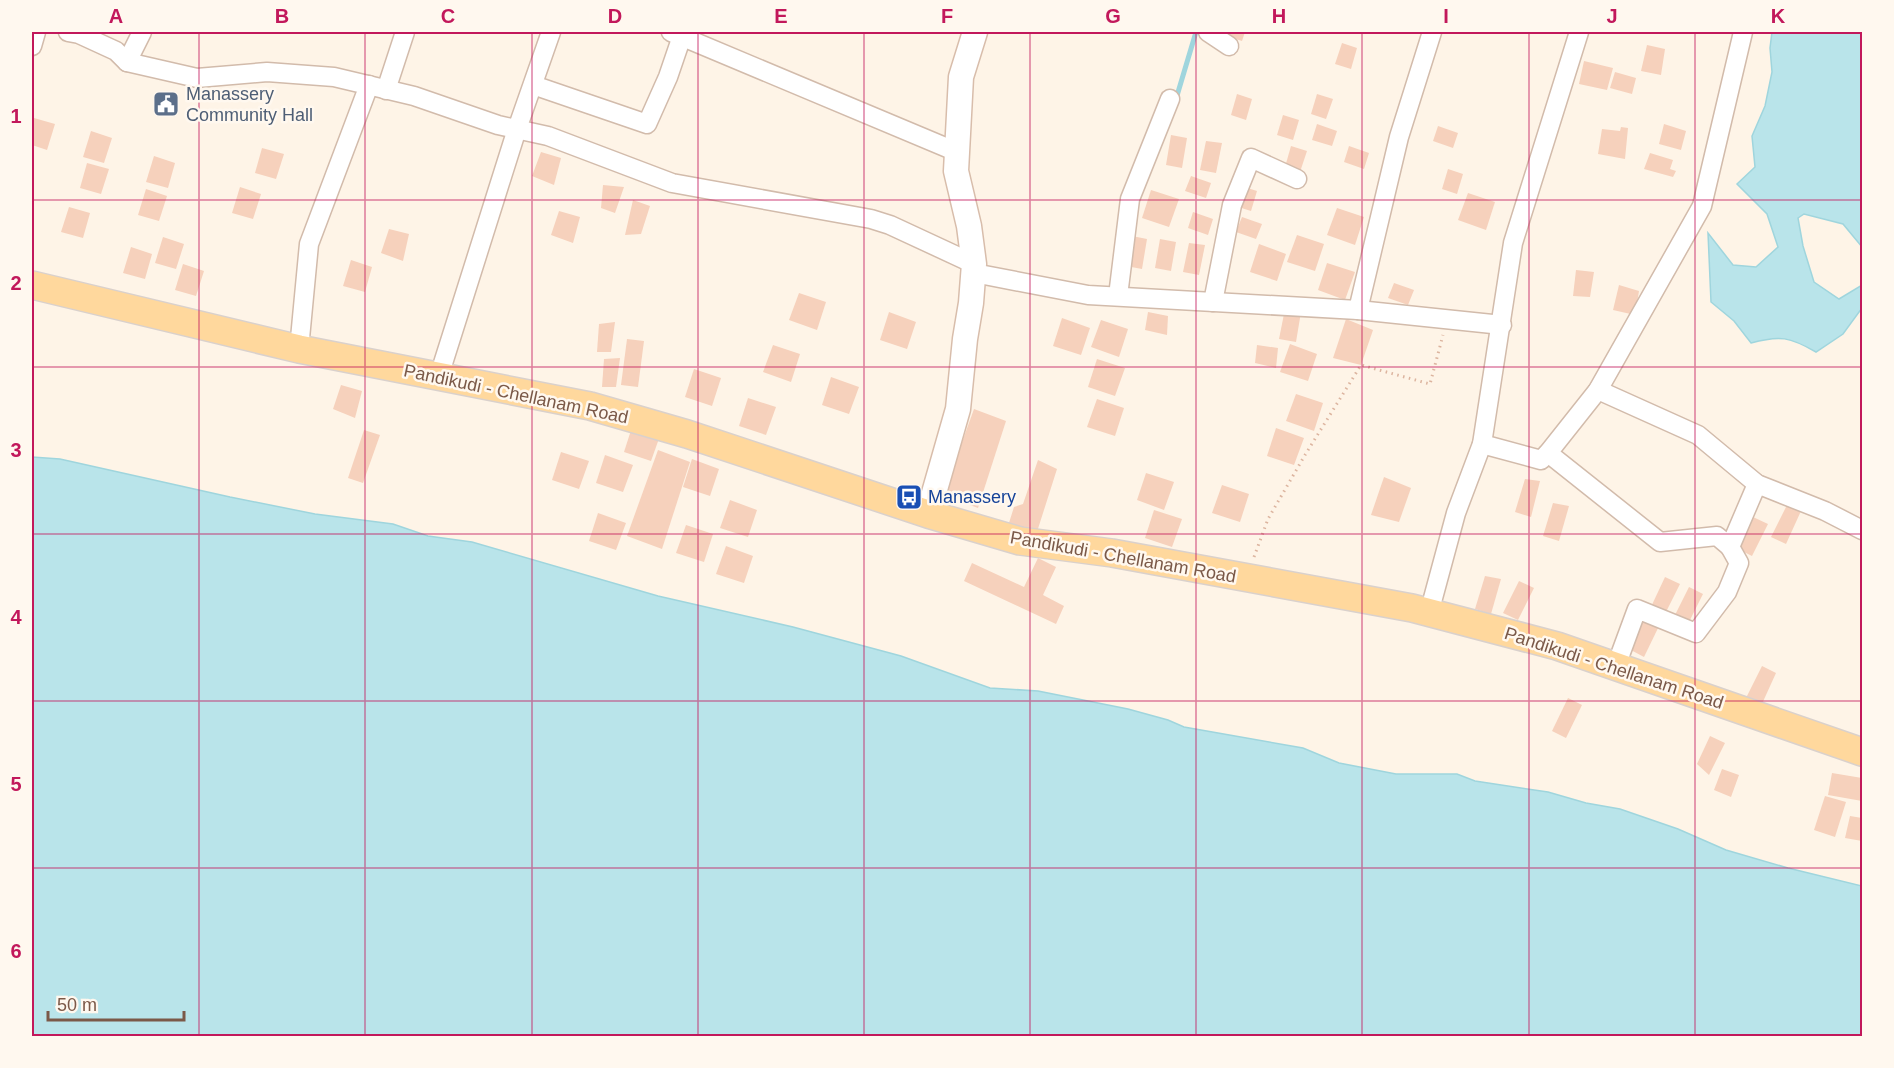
<svg xmlns="http://www.w3.org/2000/svg" width="1894" height="1068" font-family="Helvetica,sans-serif">
	<style>
		.water { fill: #b9e4ea; stroke: #9fd5dd; stroke-width: 1.5 }
		.lines { fill: none; stroke-linecap: round; stroke-linejoin: round }
		.stream { stroke: #9fd5dd; stroke-width: 5 }
		.building { fill: #f6d1bc }
		.minor-casing { stroke: #d2bbab; stroke-width: 21 }
		.secondary-casing { stroke: #d8bdab; stroke-width: 27 }
		.primary-casing { stroke: #dad1cc; stroke-width: 30 }
		.path { stroke: #dcb49f; stroke-width: 3; stroke-dasharray: 1.5 4.5; stroke-linecap: butt }
		.minor { stroke: #fff; stroke-width: 18 }
		.secondary { stroke: #fff; stroke-width: 24 }
		.primary { stroke: #ffd89d; stroke-width: 27 }
		.grid { fill: none; stroke: #c2185b; stroke-width: 1.5; stroke-opacity: 0.55 }
		.labels { text-anchor: middle; stroke-width: 5; stroke-linejoin: round; paint-order: stroke }
		.service-label { font-size: 18px; fill: #4e5e75; stroke: #fff8ef; text-anchor: start }
		.street-label { font-size: 18px; fill: #7b5948; stroke: #fff8ef }
		.transit-label { font-size: 18px; fill: #164399; stroke: #fff8ef; text-anchor: start }
		.neatline { fill: none; stroke: #c2185b; stroke-width: 2 }
		.grid-label { font-size: 20px; text-anchor: middle; font-weight: bold; fill: #c2185b }
	</style>
	<rect width="100%" height="100%" fill="#fef4e7"/>
	<g class="water">
		<path d="M1772 32H1862V247L1843 224 1804 214 1798 218 1803 246 1814 282 1839 299 1862 285V308L1843 334 1816 352C1790 337 1780 335 1751 343L1734 321 1711 302 1708 233 1733 265 1756 267 1778 247 1767 214 1737 184 1755 167 1752 136 1765 106 1772 72 1770 48Z"/>
		<path d="M32 457 60 459 230 497 315 514 393 524 428 536 472 542 658 596 793 627 901 656 990 688 1038 691 1128 709 1168 720 1184 727 1303 748 1339 763 1396 774H1457L1475 781 1548 792 1586 803 1620 809 1678 829 1726 850 1788 868 1862 886V1036H32Z"/>
	</g>
	<g class="lines">
		<path class="stream" d="M1176 99 1196 32"/>
	</g>
	<g class="building">
		<path d="M1228 32H1245L1242 41 1226 36Z"/>
		<path d="M1342 43 1357 48 1351 69 1335 64Z"/>
		<path d="M1647 45 1665 49 1661 75 1641 71Z"/>
		<path d="M1584 61 1613 68 1607 90 1579 84Z"/>
		<path d="M1615 72 1636 78 1632 94 1610 88Z"/>
		<path d="M1237 94 1252 99 1246 120 1231 115Z"/>
		<path d="M1317 94 1333 99 1326 119 1311 114Z"/>
		<path d="M1283 115 1299 120 1293 140 1277 135Z"/>
		<path d="M34 118 55 124 47 150 32 145V126Z"/>
		<path d="M1317 124 1337 131 1332 146 1312 140Z"/>
		<path d="M1664 124 1686 131 1681 150 1659 144Z"/>
		<path d="M1438 126 1458 133 1453 148 1433 141Z"/>
		<path d="M1621 127 1628 128 1625 159 1598 154 1602 129 1620 131Z"/>
		<path d="M91 131 112 138 104 163 83 157Z"/>
		<path d="M1171 135 1187 138 1182 168 1166 165Z"/>
		<path d="M1206 141 1222 143 1216 173 1200 170Z"/>
		<path d="M1291 146 1307 151 1300 172 1285 167Z"/>
		<path d="M1349 146 1369 153 1364 169 1344 162Z"/>
		<path d="M262 148 284 154 276 179 255 173Z"/>
		<path d="M541 152 561 158 554 185 532 176Z"/>
		<path d="M1650 153 1673 160 1670 169 1676 171 1673 177 1644 169Z"/>
		<path d="M154 156 175 163 168 188 146 182Z"/>
		<path d="M87 163 109 169 101 194 80 188Z"/>
		<path d="M1448 169 1463 174 1457 194 1442 189Z"/>
		<path d="M1191 176 1211 183 1206 198 1185 191Z"/>
		<path d="M603 185 624 187 615 213 601 208Z"/>
		<path d="M1241 186 1257 191 1251 211 1235 206Z"/>
		<path d="M240 187 261 194 253 219 232 213Z"/>
		<path d="M146 189 167 196 159 221 138 215Z"/>
		<path d="M1151 190 1179 199 1169 227 1142 218Z"/>
		<path d="M1468 193 1495 202 1486 230 1458 220Z"/>
		<path d="M633 200 650 206 641 234 625 235Z"/>
		<path d="M69 207 90 213 83 238 61 232Z"/>
		<path d="M1337 208 1364 217 1355 245 1327 235Z"/>
		<path d="M559 211 580 217 573 243 551 235Z"/>
		<path d="M1193 212 1213 219 1208 235 1188 228Z"/>
		<path d="M1242 217 1262 224 1256 239 1236 232Z"/>
		<path d="M389 229 409 234 403 261 381 253Z"/>
		<path d="M1297 235 1324 244 1315 271 1287 262Z"/>
		<path d="M1132 236 1147 239 1142 269 1126 266Z"/>
		<path d="M163 237 184 244 176 269 155 263Z"/>
		<path d="M1160 239 1176 242 1171 271 1155 268Z"/>
		<path d="M1189 243 1205 245 1199 275 1183 272Z"/>
		<path d="M1259 244 1286 254 1277 281 1250 272Z"/>
		<path d="M131 247 152 254 145 279 123 273Z"/>
		<path d="M351 260 372 267 365 292 343 286Z"/>
		<path d="M1327 263 1355 272 1345 300 1318 290Z"/>
		<path d="M183 264 204 271 196 296 175 290Z"/>
		<path d="M1576 270 1594 272 1590 297 1573 296Z"/>
		<path d="M1394 283 1414 290 1408 305 1388 298Z"/>
		<path d="M1619 285 1639 291 1635 315 1613 310Z"/>
		<path d="M799 293 826 302 817 330 789 320Z"/>
		<path d="M1285 309 1301 312 1296 342 1279 339Z"/>
		<path d="M889 312 916 322 907 349 880 340Z"/>
		<path d="M1148 312 1168 316 1167 335 1145 330Z"/>
		<path d="M1062 318 1090 328 1081 355 1053 346Z"/>
		<path d="M1346 319 1373 330 1361 365 1333 358Z"/>
		<path d="M1101 320 1128 329 1119 357 1091 347Z"/>
		<path d="M615 322 611 352H597L599 324Z"/>
		<path d="M627 339 644 341 638 387 621 385Z"/>
		<path d="M1290 344 1317 354 1308 381 1280 372Z"/>
		<path d="M773 345 800 354 791 382 763 372Z"/>
		<path d="M1257 345 1278 348 1276 368 1255 363Z"/>
		<path d="M620 358 616 387H602L604 359Z"/>
		<path d="M1097 359 1125 368 1115 396 1088 387Z"/>
		<path d="M694 369 721 378 712 406 685 397Z"/>
		<path d="M831 377 859 387 849 414 822 405Z"/>
		<path d="M341 385 362 391 355 418 333 409Z"/>
		<path d="M1296 394 1323 403 1314 431 1286 421Z"/>
		<path d="M748 398 776 407 766 435 739 426Z"/>
		<path d="M1097 399 1124 408 1115 436 1087 427Z"/>
		<path d="M974 409 1006 421 978 508 943 495Z"/>
		<path d="M633 424 661 433 651 461 624 452Z"/>
		<path d="M1276 428 1304 438 1294 465 1267 456Z"/>
		<path d="M364 430 380 435 363 483 348 478Z"/>
		<path d="M658 450 690 462 662 549 627 536Z"/>
		<path d="M561 452 589 461 579 489 552 480Z"/>
		<path d="M605 455 633 465 623 492 596 483Z"/>
		<path d="M692 459 719 469 710 496 683 487Z"/>
		<path d="M1038 460 1057 469 1036 535 1008 526 1014 507 1023 504Z"/>
		<path d="M1146 473 1174 482 1164 510 1137 500Z"/>
		<path d="M1384 477 1411 488 1399 522 1371 515Z"/>
		<path d="M1525 479 1540 481 1531 517 1515 512Z"/>
		<path d="M1222 485 1249 494 1240 522 1212 513Z"/>
		<path d="M730 500 757 510 748 537 720 528Z"/>
		<path d="M1553 503 1569 506 1559 541 1543 536Z"/>
		<path d="M1787 505 1801 511 1786 544 1771 537Z"/>
		<path d="M1154 510 1182 519 1172 547 1145 538Z"/>
		<path d="M598 513 626 523 616 550 589 541Z"/>
		<path d="M1753 517 1768 524 1752 556 1738 549Z"/>
		<path d="M686 525 713 534 704 562 676 553Z"/>
		<path d="M726 546 753 556 744 583 716 574Z"/>
		<path d="M1038 558 1056 567 1043 595 1064 606 1056 624 964 581 972 563 1024 587Z"/>
		<path d="M1485 576 1501 579 1491 614 1475 609Z"/>
		<path d="M1665 577 1680 584 1664 616 1650 609Z"/>
		<path d="M1519 581 1534 588 1518 620 1503 613Z"/>
		<path d="M1689 587 1703 594 1687 626 1673 619Z"/>
		<path d="M1645 617 1660 624 1644 657 1629 649Z"/>
		<path d="M1762 666 1776 673 1761 706 1746 698Z"/>
		<path d="M1568 698 1582 705 1566 738 1552 731Z"/>
		<path d="M1710 736 1725 743 1709 775 1697 764Z"/>
		<path d="M1722 769 1739 775 1731 797 1714 790Z"/>
		<path d="M1832 773 1862 778V801L1828 795Z"/>
		<path d="M1825 796 1846 802 1835 837 1814 830Z"/>
		<path d="M1850 816 1862 818V841L1845 838Z"/>
	</g>
	<g class="lines">
		<defs>
			<g id="minor">
				<path d="M68 32 79 34 116 51 127 62 197 78 267 72 334 77 414 96 498 125 548 136 672 183 871 219 890 225 974 264"/>
				<path d="M671 32 957 152"/>
				<path d="M1208 32 1229 46"/>
				<path d="M32 46 36 32"/>
				<path d="M127 62 142 32"/>
				<path d="M533 85 647 124 668 77 682 36"/>
				<path d="M386 90 405 32"/>
				<path d="M974 273 1088 295 1358 310 1399 137 1432 32"/>
				<path d="M1118 296 1130 199 1170 99"/>
				<path d="M1213 302 1232 205 1251 158 1297 179"/>
				<path d="M1358 310 1502 325"/>
				<path d="M299 349 309 244 369 85"/>
				<path d="M439 376 517 129 551 32"/>
				<path d="M1598 390 1698 435 1757 484 1825 511 1862 530"/>
				<path d="M1482 444 1541 460 1548 453 1598 390 1702 206 1743 32"/>
				<path d="M1548 453 1660 542 1717 536 1730 547 1757 484"/>
				<path d="M1429 613 1456 513 1482 444 1513 243 1579 32"/>
				<path d="M1616 666 1637 609 1696 633 1727 592 1739 563 1730 547"/>
			</g>
			<path id="secondary" d="M928 514 958 409 965 339 971 303 974 264 969 226 956 171 961 77 975 32"/>
			<path id="primary" d="M32 285 299 349 590 406 687 434 928 514 1020 541 1112 553 1412 608 1557 646 1862 752"/>
		</defs>
		<use href="#minor" class="minor-casing"/>
		<use href="#secondary" class="secondary-casing"/>
		<use href="#primary" class="primary-casing"/>
		<path class="path" d="M1254 557 1268 519 1305 455 1361 365 1430 384 1443 335"/>
		<use href="#minor" class="minor"/>
		<use href="#secondary" class="secondary"/>
		<use href="#primary" class="primary"/>
	</g>
	<path class="grid" d="M199 32V1036M365 32V1036M532 32V1036M698 32V1036M864 32V1036M1030 32V1036M1196 32V1036M1362 32V1036M1529 32V1036M1695 32V1036M32 200H1862M32 367H1862M32 534H1862M32 701H1862M32 868H1862"/>
	<defs>
		<symbol id="civic-square" viewBox="-11 -11 22 22"><rect x="-9" y="-9" width="18" height="18" rx="4" fill="#5c6f8a" stroke="#fff8ef"/><path d="M-.6-6.5H3V-4.5H.6V-3L4-1V1h2V6H-6V1h2V-1L-.6-3ZM-1.2 2.5V6h2.4V2.5Z" fill="#fff"/></symbol>
		<symbol id="bus-square" viewBox="-11 -11 22 22"><rect x="-9" y="-9" width="18" height="18" rx="4" fill="#1a4fb4" stroke="#fff8ef"/><path d="M-5-6H5V4H4V6H2V4H-2V6H-4V4H-5ZM-3.5-4V0h7V-4ZM-3.5 1.2v1.5H-2V1.2ZM2 1.2v1.5H3.5V1.2Z" fill="#fff"/></symbol>
	</defs>
	<g fill-rule="evenodd">
		<use href="#civic-square" x="151" y="89" width="30" height="30"/>
		<use href="#bus-square" x="894" y="482" width="30" height="30"/>
	</g>
	<g class="labels">
		<g class="service-label">
			<text x="186" y="100">Manassery<tspan x="186" dy="21">Community Hall</tspan></text>
		</g>
		<g class="street-label">
			<text transform="translate(516 394) rotate(12)" y="6">Pandikudi - Chellanam Road</text>
			<text transform="translate(1123 557) rotate(10)" y="6">Pandikudi - Chellanam Road</text>
			<text transform="translate(1614 668) rotate(18)" y="6">Pandikudi - Chellanam Road</text>
		</g>
		<g class="transit-label">
			<text x="928" y="503">Manassery</text>
		</g>
	</g>
	<rect width="1894" height="1068" fill="none" stroke="#fff8ef" stroke-width="66"/>
	<path d="M48 1011v9h136v-9" fill="none" stroke="#7b5948" stroke-width="3"/>
	<text x="57" y="1011" font-size="18" fill="#7b5948" stroke="#fff8ef" stroke-width="4.5" paint-order="stroke">50 m</text>
	<rect x="33" y="33" width="1828" height="1002" class="neatline"/>
	<g class="grid-label">
		<text x="116" y="23">A</text>
		<text x="282" y="23">B</text>
		<text x="448" y="23">C</text>
		<text x="615" y="23">D</text>
		<text x="781" y="23">E</text>
		<text x="947" y="23">F</text>
		<text x="1113" y="23">G</text>
		<text x="1279" y="23">H</text>
		<text x="1446" y="23">I</text>
		<text x="1612" y="23">J</text>
		<text x="1778" y="23">K</text>
		<text x="16" y="123">1</text>
		<text x="16" y="290">2</text>
		<text x="16" y="457">3</text>
		<text x="16" y="624">4</text>
		<text x="16" y="791">5</text>
		<text x="16" y="958">6</text>
	</g>
</svg>
